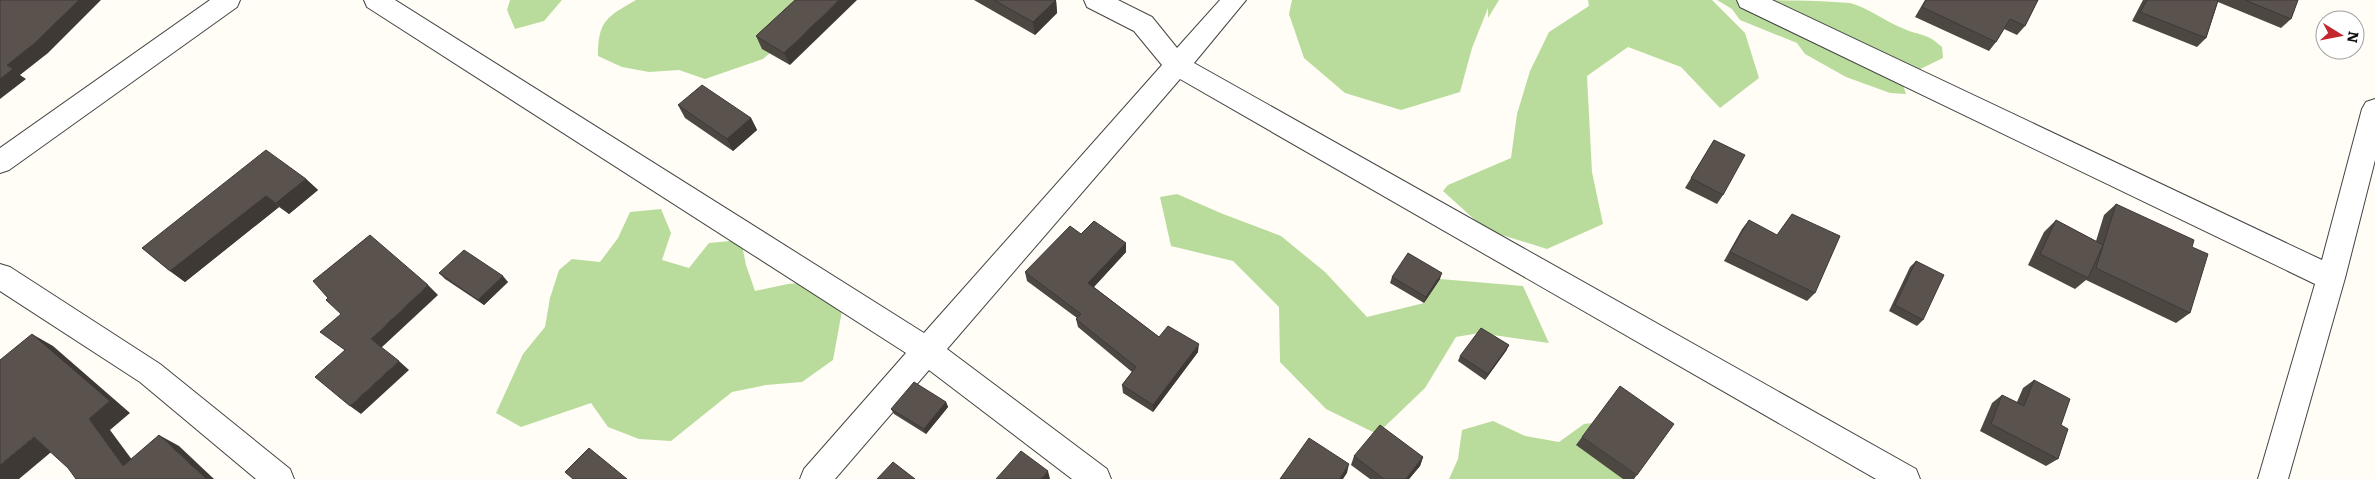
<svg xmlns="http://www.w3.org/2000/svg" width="2375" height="479" font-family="Literata,serif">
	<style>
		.forest { fill: #b9dc9c }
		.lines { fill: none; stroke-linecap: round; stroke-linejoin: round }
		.street-casing { stroke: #444; stroke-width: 2 }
		.street { fill: #fff; fill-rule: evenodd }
		.wall { fill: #4d4742 }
		.shaded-wall { fill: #3f3936 }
		.building { fill: #5a524d; stroke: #3f3936 }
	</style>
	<rect width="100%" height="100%" fill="#fffdf5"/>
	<g class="forest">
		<path d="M510 0H562L544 21 515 29 507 10Z"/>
		<path d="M636 0H802L785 40 763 59 705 79 679 70 649 72 622 67 598 56C598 20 607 17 636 0Z"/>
		<path d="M1292 0H1499L1488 18V8L1472 48 1460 92 1401 110 1345 93 1304 58 1289 14Z"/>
		<path d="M1588 0H1712L1745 33 1759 78 1720 108 1681 67 1628 47 1587 76 1592 172 1603 224 1547 249 1486 230 1443 191 1448 185 1511 158 1517 114 1530 71 1549 32 1589 6Z"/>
		<path d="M1717 0C1756 0 1814 0 1850 3 1869 8 1884 21 1902 28 1919 36 1926 32 1942 47L1943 58 1910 74 1902 82 1906 94 1890 93 1846 77 1805 54 1797 43 1740 20 1732 9Z"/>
		<path d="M1177 194 1223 214 1281 236 1325 272 1367 317 1424 303 1440 279 1523 286 1549 343 1479 333 1456 337 1425 388 1377 434 1326 409 1280 362 1279 307 1233 261 1171 246 1160 197Z"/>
		<path d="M661 209 671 233 662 260 689 268 709 243 741 240 746 265 755 291 788 284 822 281 844 300 833 360 802 382 766 385 732 392 671 441 639 439 608 427 591 403 521 427 496 413 523 354 545 327 550 298 559 270 572 259 600 262 618 238 630 212Z"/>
		<path d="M1617 420 1630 479H1449L1458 459 1462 430 1493 421 1525 436 1559 442 1584 424Z"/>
	</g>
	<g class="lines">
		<defs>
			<g id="street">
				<path d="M210 0H240L237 7 9 170 0 173V148Z"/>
				<path d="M364 0H395L924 333 1162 65 1134 31 1087 7 1084 0H1118L1152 17 1177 48 1220 0H1246L1194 63 1916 469 1920 479H1876L1180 79 947 349 1107 469 1111 479H1072L929 370 835 479H800L804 469 906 353 367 7Z"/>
				<path d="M1737 0H1772L2322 260 2362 109 2366 102 2375 99V160L2345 278 2288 479H2258L2315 284 1740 7Z"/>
				<path d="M0 264 10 267 160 364 290 469 294 479H256L140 382 0 291Z"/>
			</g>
		</defs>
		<use href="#street" class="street-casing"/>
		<use href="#street" class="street"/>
	</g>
	<g class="wall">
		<path d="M795 0 790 65 762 49 756 36Z"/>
		<path d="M974 0H1056L1057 13 1035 35Z"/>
		<path d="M1925 0H2038L2025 26 2017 35 2004 29 1996 42 1989 51 1915 17Z"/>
		<path d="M2143 0H2298L2291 19 2281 28 2218 2 2206 38 2197 47 2132 21Z"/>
		<path d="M678 105 751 118 757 130 733 151 685 118Z"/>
		<path d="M1714 140 1723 195 1717 204 1685 188Z"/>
		<path d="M306 179 318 190 289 214 279 207 185 282 170 271 142 248Z"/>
		<path d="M2116 204 2192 247 2190 313 2176 323 2086 280 2075 289 2028 265 2044 232 2056 220 2096 241 2104 215Z"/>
		<path d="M1749 220 1815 293 1807 301 1724 261 1742 229Z"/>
		<path d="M1126 243V252L1094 287 1159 337 1198 352 1153 412 1123 393 1122 385 1132 372 1078 327 1076 319 1077 318 1027 281 1025 272Z"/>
		<path d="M1916 261 1923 320 1917 326 1889 311 1910 267Z"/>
		<path d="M439 273 508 282 484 305 445 279Z"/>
		<path d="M1392 277 1440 279 1424 303 1390 283Z"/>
		<path d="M1509 345 1506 351 1485 380 1458 361 1460 356Z"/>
		<path d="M2034 380 2061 425 2058 459 2046 466 1980 431 1992 403 2002 395 2017 402 2023 388Z"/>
		<path d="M946 402 948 407 926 434 894 414 891 409Z"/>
		<path d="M1582 437 1637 475 1634 479H1623L1576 445Z"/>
		<path d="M1354 456 1423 457 1420 466 1409 479H1370L1351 465Z"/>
	</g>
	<g class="shaded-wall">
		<path d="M79 0H101L48 53 20 75 26 79 0 99V79L7 65Z"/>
		<path d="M839 0H857L790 65 784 53Z"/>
		<path d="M1056 0 1057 13 1035 35 1033 22Z"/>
		<path d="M751 118 757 130 733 151 727 139Z"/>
		<path d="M306 179 318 190 289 214 276 203Z"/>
		<path d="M266 196 279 207 185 282 170 271Z"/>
		<path d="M1126 243V252L1089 292 1088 283Z"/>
		<path d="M1442 273 1440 279 1424 303 1426 297Z"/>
		<path d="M503 276 508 282 484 305 478 300Z"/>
		<path d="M428 285 438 295 381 348 371 339Z"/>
		<path d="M32 334 53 346 130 413 110 430 144 476 123 466 89 419Z"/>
		<path d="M1199 344 1198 352 1153 412V405Z"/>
		<path d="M1509 345 1506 351 1485 380 1488 374Z"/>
		<path d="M399 361 409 370 361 414 350 406Z"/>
		<path d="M946 402 948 407 926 434 924 429Z"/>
		<path d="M159 435 179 446 214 479H206Z"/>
		<path d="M34 437 56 448 19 479H0V465Z"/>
		<path d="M1423 457 1420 466 1409 479H1406Z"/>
		<path d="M1349 464 1347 473 1343 479H1339Z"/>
		<path d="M1048 471 1050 479H1041Z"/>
	</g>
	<g class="building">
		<path d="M0 0H79L35 43 7 65 13 69 0 79Z"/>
		<path d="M795 0H839L784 53 756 36Z"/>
		<path d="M994 0H1056L1033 22Z"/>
		<path d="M1926 0H2038L2025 26 2010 19 1996 42 1922 7Z"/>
		<path d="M2147 0H2218L2206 38 2140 12Z"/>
		<path d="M2245 0H2298L2291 19Z"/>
		<path d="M702 85 751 118 727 139 678 105Z"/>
		<path d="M1714 140 1745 155 1723 195 1691 178Z"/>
		<path d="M266 150 306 179 276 203 266 196 170 271 142 248Z"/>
		<path d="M2116 204 2194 240 2192 247 2208 254 2190 313 2096 268Z"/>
		<path d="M1792 214 1840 236 1815 293 1730 252 1749 220 1777 235Z"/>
		<path d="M2056 220 2103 245 2088 278 2040 254Z"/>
		<path d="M1094 221 1126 243 1088 283 1159 337 1168 326 1199 344 1153 405 1122 385 1136 367 1076 319 1081 314 1025 272 1070 226 1081 234Z"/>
		<path d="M370 235 428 285 371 339 399 361 350 406 315 377 345 350 320 332 341 314 326 300 328 298 313 281Z"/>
		<path d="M464 250 503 276 478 300 439 273Z"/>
		<path d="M1408 253 1442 273 1426 297 1392 277Z"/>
		<path d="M1916 261 1944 275 1923 320 1895 305Z"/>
		<path d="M1481 328 1509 345 1488 374 1460 356Z"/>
		<path d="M32 334 110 401 89 419 123 466 159 435 206 479H76L68 468 34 437 0 465V360Z"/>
		<path d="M2034 380 2070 399 2061 425 2068 429 2058 459 1991 424 2002 395 2024 406Z"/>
		<path d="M914 382 946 402 924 429 891 409Z"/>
		<path d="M1620 386 1674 424 1637 475 1582 437Z"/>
		<path d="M1380 425 1423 457 1406 479H1384L1354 456Z"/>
		<path d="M1309 438 1349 464 1339 479H1280Z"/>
		<path d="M589 448 627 479H573L565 472Z"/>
		<path d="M1021 451 1048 471 1041 479H996Z"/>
		<path d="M893 462 915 479H877Z"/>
	</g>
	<g transform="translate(2340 35) rotate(100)"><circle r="24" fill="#ffffff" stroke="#a0a0a0"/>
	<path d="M0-4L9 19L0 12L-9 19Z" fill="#c4262e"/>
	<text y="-8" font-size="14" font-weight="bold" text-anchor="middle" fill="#111111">N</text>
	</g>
</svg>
